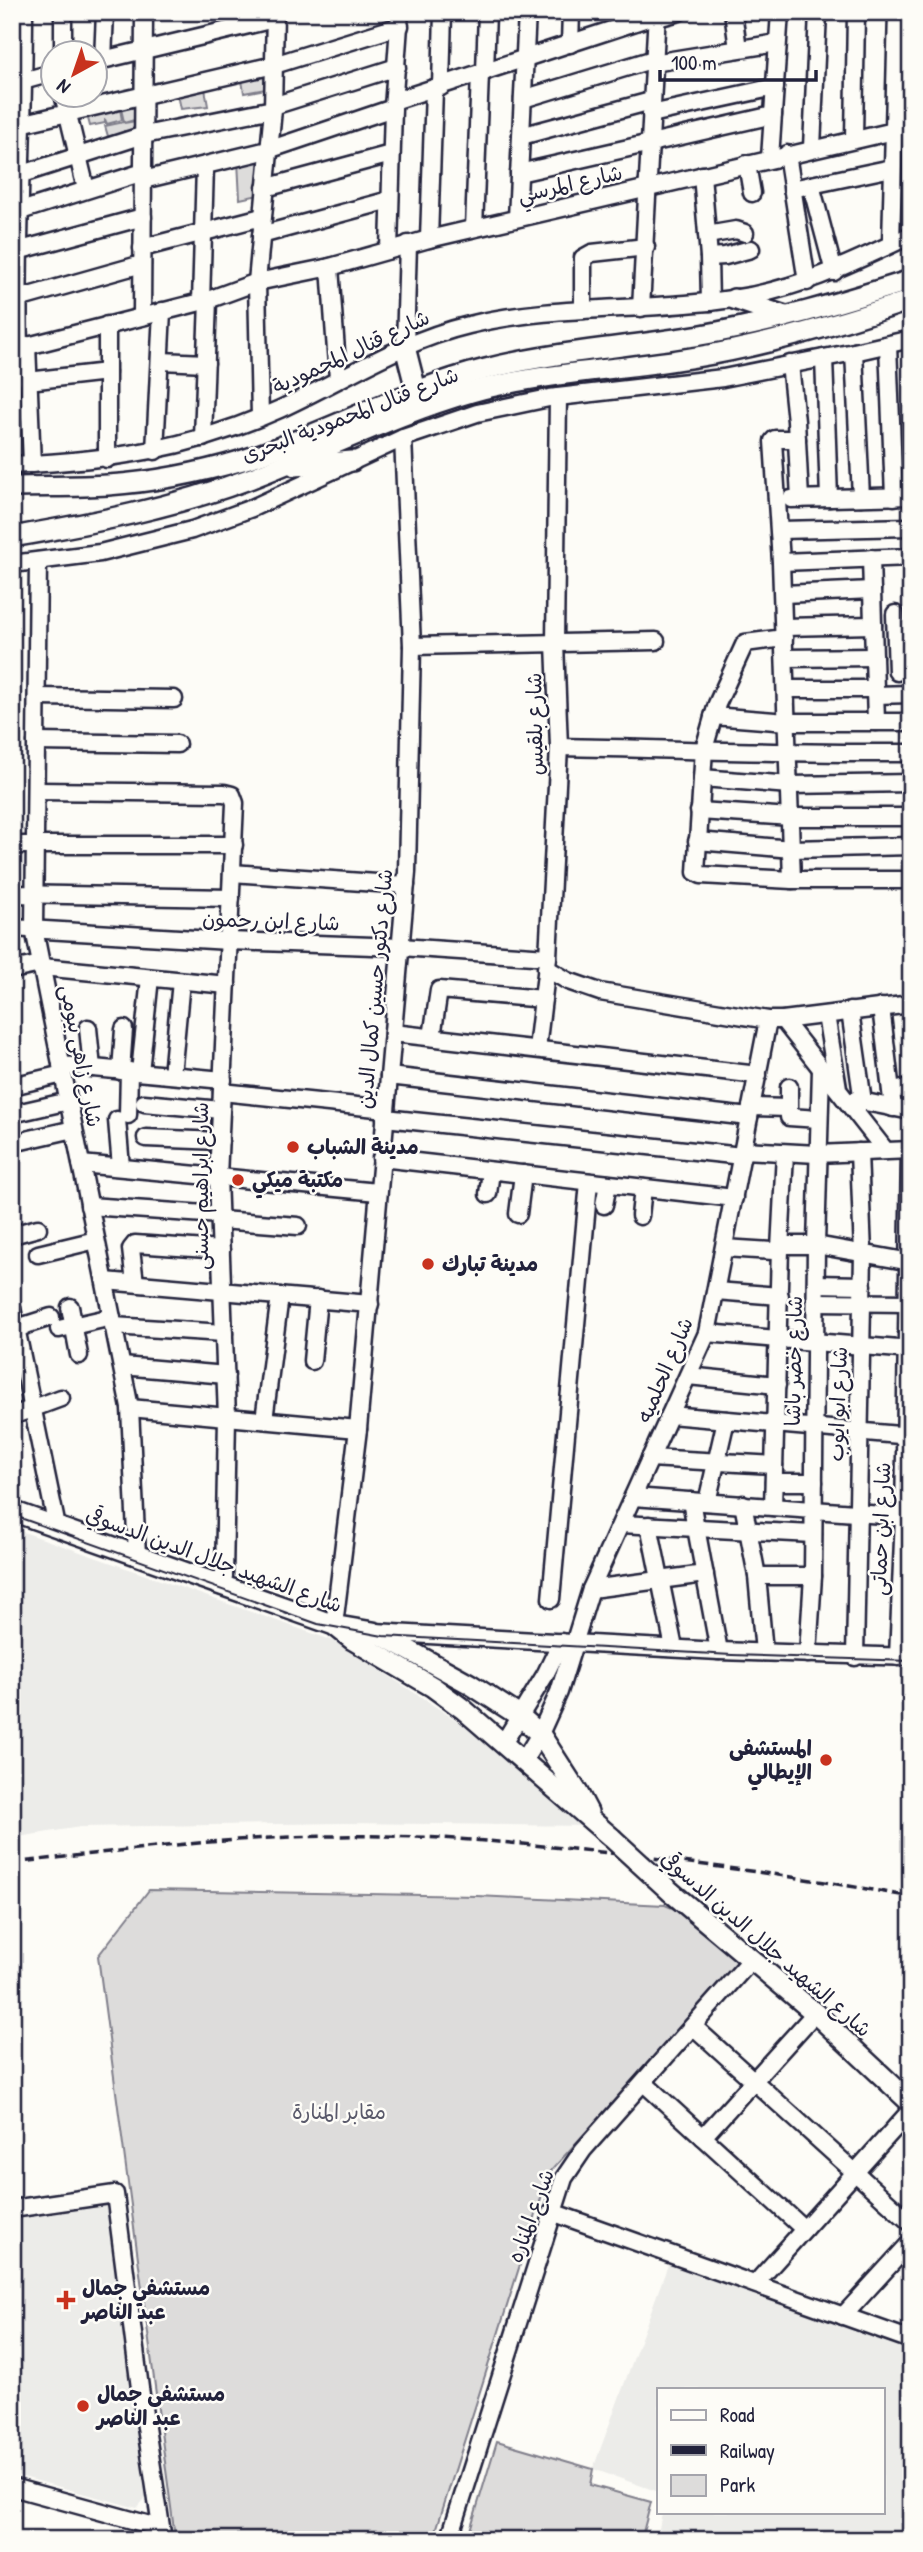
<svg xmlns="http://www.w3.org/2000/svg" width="923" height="2552" font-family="'Patrick Hand','Playpen Sans Arabic',sans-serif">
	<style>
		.built { fill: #ecece9 }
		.green { fill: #dddcdb; stroke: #807f8b; stroke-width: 2 }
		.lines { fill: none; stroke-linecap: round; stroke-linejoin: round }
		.minor-casing { stroke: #22223b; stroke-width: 21 }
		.major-casing { stroke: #22223b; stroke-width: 24 }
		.minor { stroke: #fdfcf7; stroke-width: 16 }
		.major { stroke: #fdfcf7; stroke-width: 19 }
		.tram { stroke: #22223b; stroke-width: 2 }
		.rail { stroke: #22223b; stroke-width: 3.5; stroke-dasharray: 10 5; stroke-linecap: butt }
		.major-bridge-casing { stroke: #22223b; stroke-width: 24; stroke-linecap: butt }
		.major-bridge { stroke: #fdfcf7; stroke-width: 19 }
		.poi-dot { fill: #c8321e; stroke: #fdfcf7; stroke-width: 2.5 }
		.labels { text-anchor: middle; stroke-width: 5; stroke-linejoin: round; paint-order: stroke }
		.street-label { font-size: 21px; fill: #22223b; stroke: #fdfcf7 }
		.poi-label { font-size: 21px; font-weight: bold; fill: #22223b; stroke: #fdfcf7; text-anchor: start }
		.park-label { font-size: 21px; fill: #5a5a6b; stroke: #fdfcf7 }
	</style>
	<rect width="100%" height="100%" fill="#fdfcf7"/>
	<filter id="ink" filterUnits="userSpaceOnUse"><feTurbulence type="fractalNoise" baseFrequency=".0143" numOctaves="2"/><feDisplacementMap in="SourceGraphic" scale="14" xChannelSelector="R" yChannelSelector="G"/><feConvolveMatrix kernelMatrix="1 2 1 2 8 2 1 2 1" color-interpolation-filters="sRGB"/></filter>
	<g filter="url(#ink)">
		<g class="built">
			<path d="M12 1528 337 1642 497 1747 593 1826 344 1823 80 1827 12 1838Z"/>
			<path d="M105 2202 150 2493 137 2508 12 2474V2216Z"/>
			<path d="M669 2262 911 2351V2540H657L662 2512H883V2389H659V2492L593 2469Z"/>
		</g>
		<g class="green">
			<path d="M265 70 266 89 244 93 241 74Z"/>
			<path d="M204 83 208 106 181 109 177 90Z"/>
			<path d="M141 99V118L124 123 142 120V134L125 139 124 130V139L110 143 105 126 124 122 120 104Z"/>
			<path d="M119 103 122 120 107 124 105 119V123L90 126 86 111Z"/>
			<path d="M266 158 259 195 240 199 238 161Z"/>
			<path d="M149 1890 477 1896 665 1905 696 1918 740 1961 549 2173 433 2540H203L174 2530 98 1956Z"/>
			<path d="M497 2441 593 2469 590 2485 651 2502 641 2540H467Z"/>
		</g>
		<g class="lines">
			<defs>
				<g id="minor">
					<path d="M733 12 738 49"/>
					<path d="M657 18 679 12"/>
					<path d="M570 44 571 12"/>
					<path d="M63 52V12"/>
					<path d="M103 60 105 12"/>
					<path d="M94 62 274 19"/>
					<path d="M653 63 777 43"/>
					<path d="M485 72 487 12"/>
					<path d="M12 84 52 73"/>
					<path d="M441 87 443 12"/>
					<path d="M63 94 86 189"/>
					<path d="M523 99 654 59"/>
					<path d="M394 101 657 15"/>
					<path d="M273 106 397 67"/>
					<path d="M651 114 775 87"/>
					<path d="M12 126 274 65 400 26"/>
					<path d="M521 136 651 101"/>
					<path d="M854 139 856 12"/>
					<path d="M812 148 818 12"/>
					<path d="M787 154 807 282"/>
					<path d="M770 158 780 12"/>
					<path d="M747 164 752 193"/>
					<path d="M519 173 773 115"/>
					<path d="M19 175 144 135 273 109"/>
					<path d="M702 175 709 257 710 302"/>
					<path d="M143 180 268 150 393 108"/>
					<path d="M811 185 834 272"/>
					<path d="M265 188 391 154"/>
					<path d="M792 189 892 168"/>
					<path d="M17 212 143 172"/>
					<path d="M517 218 527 12"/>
					<path d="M474 228 480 74"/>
					<path d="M261 235 390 200"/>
					<path d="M707 235 736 230 745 233"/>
					<path d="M429 239 434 89"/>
					<path d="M891 244 897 12"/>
					<path d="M142 248 262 217"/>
					<path d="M389 250 393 108 400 12"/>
					<path d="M17 251 143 217"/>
					<path d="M709 257 725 256 751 249"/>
					<path d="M330 267 338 379"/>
					<path d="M18 299 142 264"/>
					<path d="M201 302 205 166"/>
					<path d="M641 308 657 12"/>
					<path d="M583 310V258L592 253 646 247"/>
					<path d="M142 316 144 12"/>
					<path d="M27 345 32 464"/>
					<path d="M888 345 894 497"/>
					<path d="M405 347 408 244"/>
					<path d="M19 348C16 236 24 124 24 12"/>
					<path d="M12 350 208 300 257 282 330 267 429 239 894 131"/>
					<path d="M854 352 861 497"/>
					<path d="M824 358 829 498"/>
					<path d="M161 361 206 363"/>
					<path d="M790 364 796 421 800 499"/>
					<path d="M28 381 107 372"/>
					<path d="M260 417 257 282 273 109 275 12"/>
					<path d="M203 438 208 300"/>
					<path d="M155 451 162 311"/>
					<path d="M107 459V325"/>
					<path d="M12 465C112 460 188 450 280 409 343 380 401 341 469 325 555 304 645 312 732 299 797 290 852 263 911 235"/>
					<path d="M791 499 911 496"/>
					<path d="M780 530 911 527"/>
					<path d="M871 558 876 722"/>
					<path d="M38 561 34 929 130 1408 137 1555"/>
					<path d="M781 562 911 557"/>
					<path d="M12 564 100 553 192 530 252 508 403 438 477 413 549 398 723 378 854 352 911 339"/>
					<path d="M783 594 872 590"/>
					<path d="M895 614 897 672"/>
					<path d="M784 627 873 625"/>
					<path d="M784 638 745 643 717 704 704 749 696 872 701 875 792 880H911"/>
					<path d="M412 646 656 641"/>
					<path d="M785 658 874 657"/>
					<path d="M786 689H875"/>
					<path d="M875 695 911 694"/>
					<path d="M37 697 174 699"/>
					<path d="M713 716 787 722H911"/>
					<path d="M36 742 177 744"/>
					<path d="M559 747C676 749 793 754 911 753"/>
					<path d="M702 778 790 785 911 783"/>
					<path d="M36 791 224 793 232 795 235 803 218 1177 227 1417 224 1576 221 1586"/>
					<path d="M699 811 791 817H911"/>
					<path d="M697 841 792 849 911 846"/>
					<path d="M12 845H234"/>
					<path d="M232 873 406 885"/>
					<path d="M792 880 781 562 773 441 775 439H797"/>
					<path d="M12 894 231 898"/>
					<path d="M12 928 229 941 401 947 548 957"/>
					<path d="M42 967 227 985"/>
					<path d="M546 968 568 981 600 992 768 1020H783L911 1004"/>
					<path d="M12 970 41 964"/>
					<path d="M881 1007 893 1108"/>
					<path d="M850 1011 863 1102"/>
					<path d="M826 1015 838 1088"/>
					<path d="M783 1020 885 1150"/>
					<path d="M88 1028 92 1068"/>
					<path d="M393 1033 758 1075"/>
					<path d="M432 1037 439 990 543 999"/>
					<path d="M537 1049 548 957 559 747 555 643 558 397"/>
					<path d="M61 1065 223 1080"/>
					<path d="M121 1071 124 1029"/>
					<path d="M140 1072 150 978"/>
					<path d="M172 1075 181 981"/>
					<path d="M389 1076 749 1117"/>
					<path d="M12 1086 63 1074"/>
					<path d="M789 1087V1117L819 1119"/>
					<path d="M891 1090 911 1087"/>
					<path d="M222 1092 386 1109"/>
					<path d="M855 1100 911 1111"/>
					<path d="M144 1103 221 1110"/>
					<path d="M751 1107 788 1108"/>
					<path d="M12 1114 69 1101"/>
					<path d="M128 1115 129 1071"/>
					<path d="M385 1118 742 1156"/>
					<path d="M117 1120 121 1167"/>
					<path d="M146 1138 220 1141"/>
					<path d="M17 1142 74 1129"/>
					<path d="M743 1150 817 1154 911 1150"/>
					<path d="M381 1158 734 1198"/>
					<path d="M81 1164 378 1192"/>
					<path d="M488 1194 491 1171"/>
					<path d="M604 1205 608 1184"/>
					<path d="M89 1206 220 1215"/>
					<path d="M518 1214 523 1174"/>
					<path d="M640 1216 643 1188"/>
					<path d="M220 1220 298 1226"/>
					<path d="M12 1235 38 1228"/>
					<path d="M724 1248 773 1251 786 1245H816L911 1262"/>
					<path d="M38 1254 96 1240"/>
					<path d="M105 1281 370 1304"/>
					<path d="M135 1283 131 1249 135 1244 221 1250"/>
					<path d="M816 1284 863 1285"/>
					<path d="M716 1291 780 1296"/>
					<path d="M816 1302 908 1303"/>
					<path d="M70 1307 79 1355"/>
					<path d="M12 1308 57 1527"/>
					<path d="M113 1326 224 1333"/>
					<path d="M59 1329 112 1317"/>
					<path d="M12 1332 26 1325 51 1317"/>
					<path d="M707 1333 911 1350"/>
					<path d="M312 1361 318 1299"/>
					<path d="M122 1366 226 1375"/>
					<path d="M688 1376 777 1385"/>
					<path d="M130 1408 358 1429"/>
					<path d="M670 1415 911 1436"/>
					<path d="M12 1416 61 1398"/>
					<path d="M264 1420 280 1296"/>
					<path d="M650 1458 774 1465"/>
					<path d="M774 1482H814"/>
					<path d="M633 1497 911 1517"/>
					<path d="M691 1501 719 1651"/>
					<path d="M707 1502 726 1420"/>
					<path d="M743 1504 757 1576 764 1652"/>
					<path d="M773 1507 780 1249 785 1153"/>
					<path d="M621 1524 813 1534"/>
					<path d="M649 1525 674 1648"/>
					<path d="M757 1576H813"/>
					<path d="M591 1589 705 1574"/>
					<path d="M551 1599 589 1182"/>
					<path d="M334 1625 358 1429 407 872 412 646 403 438"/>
					<path d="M375 1632 719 1651 911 1657"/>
					<path d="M808 1654 813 1576 816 1245 821 1069"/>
					<path d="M855 1657 863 1254 859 1152"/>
					<path d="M898 1657 904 1516 910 1150"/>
					<path d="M504 1742 545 1675 561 1642"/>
					<path d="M524 1760 540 1734 559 1692 591 1589 707 1333 768 1020"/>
					<path d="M693 2026 911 2223"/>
					<path d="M644 2083 804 2229"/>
					<path d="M703 2137 815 2013"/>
					<path d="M12 2209 115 2194 140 2388 163 2540"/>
					<path d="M552 2212 911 2340"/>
					<path d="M755 2284 911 2110"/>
					<path d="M843 2316 911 2242"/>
					<path d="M12 2487 161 2528"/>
					<path d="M449 2540 564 2178 583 2150 751 1960"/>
				</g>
				<g id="major">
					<path d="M734 299 785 316"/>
					<path d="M405 347 416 390"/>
					<path d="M295 466 352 461"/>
					<path d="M12 487C44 486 76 487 108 485 153 482 199 473 243 460 326 434 401 390 486 369 557 351 629 347 701 335 772 323 842 302 911 280"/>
					<path d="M12 537C93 523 172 508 249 479 323 451 394 414 471 392 544 372 621 370 696 357 769 345 840 324 911 300"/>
					<path d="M12 1511 334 1625 353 1640 433 1687 463 1709 612 1838"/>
					<path d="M338 1626 373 1632 383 1636 470 1684 521 1717 540 1734 578 1793 588 1812"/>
					<path d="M671 1892 815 2013 911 2103"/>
				</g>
			</defs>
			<use href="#minor" class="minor-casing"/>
			<use href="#major" class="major-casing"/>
			<use href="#minor" class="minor"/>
			<use href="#major" class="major"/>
			<path class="tram" d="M12 1515 318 1624 383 1636 732 1655 911 1661"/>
			<path class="rail" d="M12 1863C119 1851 226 1837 333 1836 443 1834 552 1846 660 1859 744 1870 828 1881 911 1897"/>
			<defs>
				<path id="major-bridge" d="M612 1838 671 1892"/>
			</defs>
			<use href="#major-bridge" class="major-bridge-casing"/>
			<use href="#major-bridge" class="major-bridge"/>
		</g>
	</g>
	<g class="poi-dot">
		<circle cx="293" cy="1147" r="7"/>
		<circle cx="238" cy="1180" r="7"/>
		<circle cx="428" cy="1264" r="7"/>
		<circle cx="826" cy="1760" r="7"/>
		<path d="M62.5 2289.5h7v7h7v7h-7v7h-7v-7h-7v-7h7z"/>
		<circle cx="83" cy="2406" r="7"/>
	</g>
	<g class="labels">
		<g class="street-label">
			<text transform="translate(570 184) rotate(-13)" y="7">شارع المرسي</text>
			<text transform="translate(351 352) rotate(-25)" y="7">شارع قنال المحمودية</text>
			<text transform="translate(350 415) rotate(-21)" y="7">شارع قنال المحمودية البحرى</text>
			<text transform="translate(535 724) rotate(-91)" y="7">شارع بلقيس</text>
			<text transform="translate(271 921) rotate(2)" y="7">شارع ابن رحمون</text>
			<text transform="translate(375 989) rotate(-85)" y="7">شارع دكتور حسين كمال الدين</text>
			<text transform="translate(81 1056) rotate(79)" y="7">شارع زاهى بيومى</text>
			<text transform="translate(201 1186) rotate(-90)" y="7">شارع ابراهيم حسنى</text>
			<text transform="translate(794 1361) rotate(-89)" y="7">شارع خضر باشا</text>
			<text transform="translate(665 1370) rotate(-67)" y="7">شارع الحلميه</text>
			<text transform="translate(838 1404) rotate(-88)" y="7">شارع ابو ايوب</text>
			<text transform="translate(881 1529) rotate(-88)" y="7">شارع ابن حماتى</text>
			<text transform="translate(214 1560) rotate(20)" y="7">شارع الشهيد جلال الدين الدسوقي</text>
			<text transform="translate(766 1944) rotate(41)" y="7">شارع الشهيد جلال الدين الدسوقي</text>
			<text transform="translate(531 2216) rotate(-70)" y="7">شارع المناره</text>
		</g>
		<g class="poi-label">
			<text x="307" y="1154">مدينة الشباب</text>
			<text x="252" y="1187">مكتبة ميكي</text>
			<text x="442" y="1271">مدينة تبارك</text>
			<text x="812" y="1755" text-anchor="end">المستشفى<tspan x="812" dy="24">الإيطالي</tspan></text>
			<text x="82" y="2295">مستشفي جمال<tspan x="82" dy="24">عبد الناصر</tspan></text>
			<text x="97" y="2401">مستشفى جمال<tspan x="97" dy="24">عبد الناصر</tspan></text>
		</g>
		<g class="park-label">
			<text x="339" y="2119">مقابر المنارة</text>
		</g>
	</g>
	<rect width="923" height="2552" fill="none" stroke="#fdfcf7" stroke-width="42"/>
	<rect x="21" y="21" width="881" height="2510" fill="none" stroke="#22223b" stroke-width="2.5" filter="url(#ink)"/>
	<rect x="657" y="2388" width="228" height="126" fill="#fdfcf7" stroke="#a5a5ac" stroke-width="2"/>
	<rect x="671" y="2410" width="35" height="10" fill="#fdfcf7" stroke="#a5a5ac" stroke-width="2"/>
	<text x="720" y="2422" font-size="21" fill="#22223b">Road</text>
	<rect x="671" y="2445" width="35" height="10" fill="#22223b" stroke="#a5a5ac" stroke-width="2"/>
	<text x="720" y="2458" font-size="21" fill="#22223b">Railway</text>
	<rect x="671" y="2475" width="35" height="21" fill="#dddcdb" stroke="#a5a5ac" stroke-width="2"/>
	<text x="720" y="2492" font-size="21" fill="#22223b">Park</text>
	<g transform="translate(74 74) rotate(220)"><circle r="33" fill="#fdfcf7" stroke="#a5a5ac" stroke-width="2"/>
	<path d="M0-5L12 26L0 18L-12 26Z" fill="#c8321e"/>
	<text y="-10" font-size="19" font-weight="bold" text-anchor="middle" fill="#22223b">N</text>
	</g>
	<path d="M660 70v10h156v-10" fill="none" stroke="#22223b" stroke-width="3.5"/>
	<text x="671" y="70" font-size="21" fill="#22223b" stroke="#fdfcf7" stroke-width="5" paint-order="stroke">100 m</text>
</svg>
